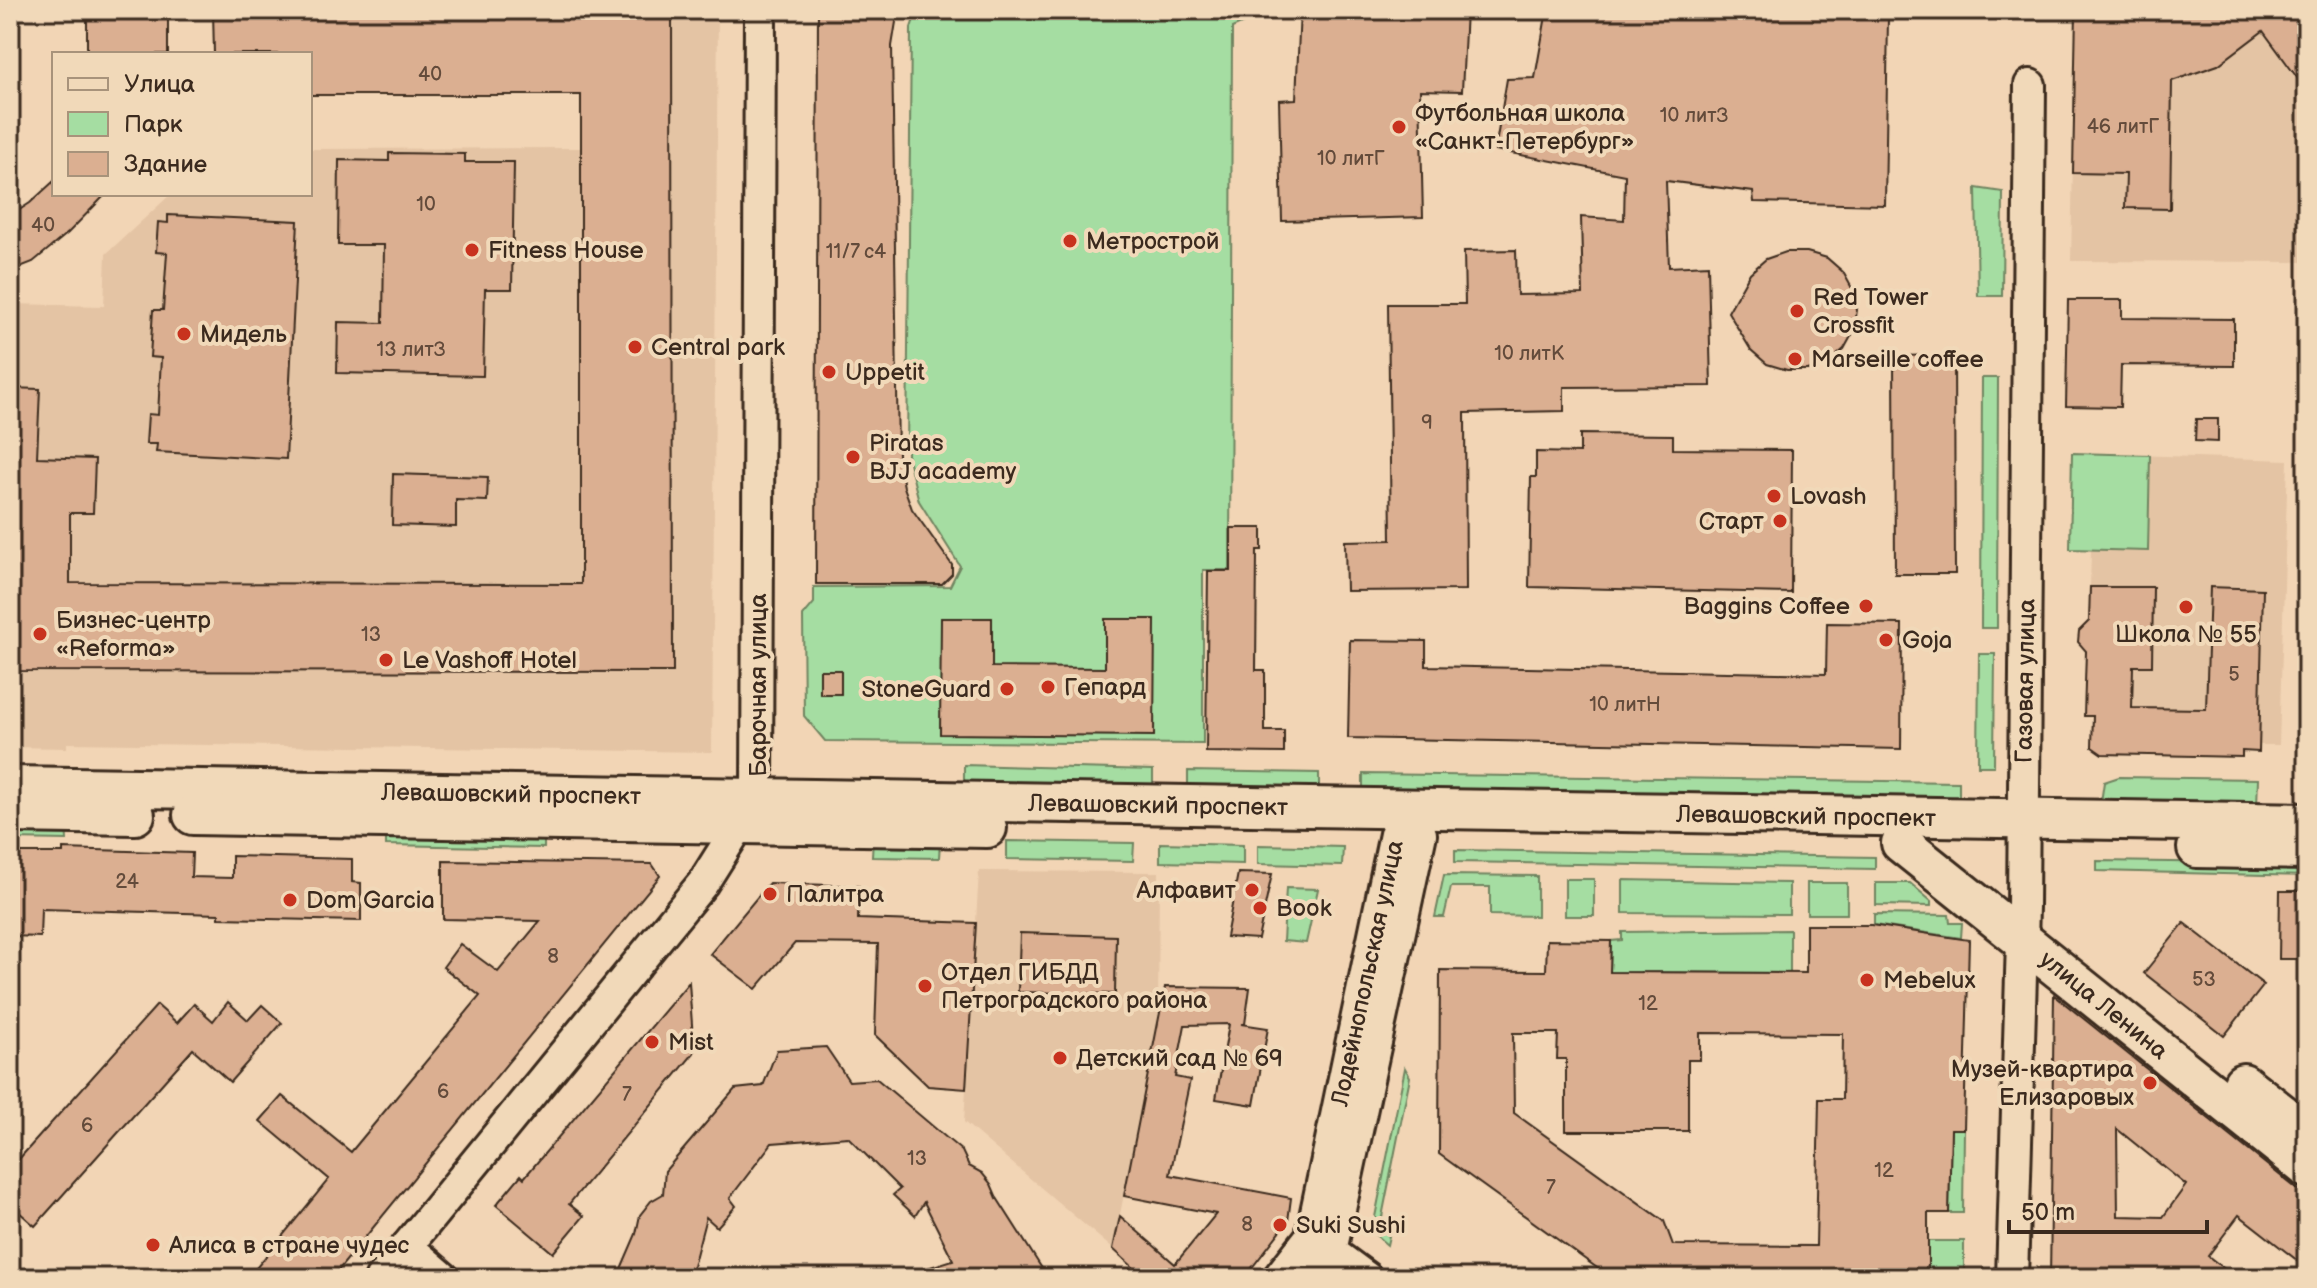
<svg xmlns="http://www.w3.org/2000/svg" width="2317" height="1288" font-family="'Balsamiq Sans',sans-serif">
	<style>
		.built { fill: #e4c4a4 }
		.green { fill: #a5dda2; stroke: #708460; stroke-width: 2 }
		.building { fill: #dbaf91; stroke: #3b2a1e; stroke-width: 2; fill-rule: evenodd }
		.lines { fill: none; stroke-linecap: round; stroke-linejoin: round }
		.minor-casing { stroke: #3b2a1e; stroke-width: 36 }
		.tertiary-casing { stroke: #3b2a1e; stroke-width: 44 }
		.minor { stroke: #f1d9b9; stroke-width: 30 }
		.tertiary { stroke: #f1d9b9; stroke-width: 38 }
		.poi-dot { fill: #c8321e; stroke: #f1d9b9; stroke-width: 3 }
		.labels { text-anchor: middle; stroke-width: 8; stroke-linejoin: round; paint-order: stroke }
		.number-label { font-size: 20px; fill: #634b3b }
		.poi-label { font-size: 24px; fill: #3b2a1e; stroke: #f1d9b9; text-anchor: start }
		.street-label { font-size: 24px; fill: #3b2a1e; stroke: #f1d9b9 }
	</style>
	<rect width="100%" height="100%" fill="#f2d5b5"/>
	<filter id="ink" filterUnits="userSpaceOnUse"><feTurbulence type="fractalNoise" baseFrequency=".0125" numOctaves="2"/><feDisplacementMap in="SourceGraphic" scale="16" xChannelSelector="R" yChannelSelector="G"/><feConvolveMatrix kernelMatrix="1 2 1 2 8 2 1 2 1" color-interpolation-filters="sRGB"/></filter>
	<g filter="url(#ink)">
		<g class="built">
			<path d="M581 10H718L712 752 67 743V748L10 747V304L104 306 106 254 171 194H310V149L581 148Z"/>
			<path d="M2076 10H2307V262L2071 261Z"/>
			<path d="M2072 453 2288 460 2279 745H2260L2255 752 2242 751V757L2107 754V750L2092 747 2093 716H2084L2086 647 2078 642 2079 631 2089 626 2091 550H2070Z"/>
			<path d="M979 871 1159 872 1158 1024 1113 1249 964 1122Z"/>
		</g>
		<g class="green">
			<path d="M917 10H1257V17L1232 28 1230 570H1203V744L825 741 804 716 803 616 814 603V587L950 586 960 566 919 501 907 455 911 28Z"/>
			<path d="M1976 188 2003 192 2002 296H1978Z"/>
			<path d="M1982 378H1998L1997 628H1981Z"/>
			<path d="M2072 453 2150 455 2148 551 2070 549Z"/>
			<path d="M1979 654H1995L1994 766H1978Z"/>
			<path d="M964 765 1153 770V788L964 785Z"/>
			<path d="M1188 771 1319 773V791L1188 789Z"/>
			<path d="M1363 774 1959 782V800L1363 792Z"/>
			<path d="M2119 777 2258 779 2257 806 2101 802 2104 782Z"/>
			<path d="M10 824 66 825 67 840 10 839Z"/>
			<path d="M386 832 544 834V848L386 845Z"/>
			<path d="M873 839 940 841 939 858 872 857Z"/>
			<path d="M1007 841 1134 843 1133 861 1007 859Z"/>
			<path d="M1160 843 1243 845V864L1160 862Z"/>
			<path d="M1258 845 1343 847 1342 866 1258 864Z"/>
			<path d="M1455 850 1875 857V869L1455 862Z"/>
			<path d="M2097 861 2307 864V876L2097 871Z"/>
			<path d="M1444 875 1537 876V916L1490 915V887H1451L1444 917H1435Z"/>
			<rect x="1565" y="879" width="29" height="37"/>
			<path d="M1623 880 1789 883V914L1623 913Z"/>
			<rect x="1807" y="883" width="40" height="31"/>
			<path d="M1876 883H1910L1931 901V906L1876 905Z"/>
			<path d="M1286 888 1318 889 1306 943 1283 941Z"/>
			<path d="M1874 914 1949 915 1950 923H1962L1961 938 1874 925Z"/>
			<path d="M1790 930V973L1610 972 1611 941 1622 940V932Z"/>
			<path d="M1405 1068 1410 1077 1380 1227 1389 1236 1387 1245 1372 1232Z"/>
			<path d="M1951 1129H1964L1963 1213H1949Z"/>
			<rect x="1928" y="1241" width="36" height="37"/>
		</g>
		<g class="building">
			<rect x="87" y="10" width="81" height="44"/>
			<path d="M213 10H672L673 672 10 671V388L40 389 37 457 95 459 93 513H70V583L581 584V95H310V54H214Z"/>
			<path d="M818 10H898L892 46 898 456 904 487 912 509 952 565V574L942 584H816Z"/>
			<path d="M1300 10H1466L1462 91 1420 90 1423 217 1282 221 1279 100 1296 99Z"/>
			<path d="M1547 10H1860V12L1888 17 1885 205 1754 202 1753 192 1666 181 1669 267 1708 265 1711 386 1564 387V411L1465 413 1466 590 1346 591 1345 541 1391 540 1388 304H1465L1464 251 1516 250 1517 295 1583 294 1581 217 1624 220 1625 175 1495 150 1507 79 1535 78Z"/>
			<path d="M2076 10H2307V91L2263 31 2218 65 2172 81 2170 209 2125 208 2126 174 2073 173Z"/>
			<path d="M389 153 465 154V162H514L512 289H485L483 376 337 373 338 322 383 323 384 245H338L339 160 389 161Z"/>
			<path d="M54 181V194H106L68 233 33 262 10 271V216L30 203Z"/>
			<path d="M168 215 298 221 286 459 156 452 157 444H146L148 414 158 415 161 358 150 357 153 310H163L167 253 156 252 158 222 168 223Z"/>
			<path d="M1786 252H1807L1827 258 1843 272 1853 290 1857 310 1854 331 1844 349 1828 363 1808 370H1787L1767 364 1751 350 1728 312 1750 273 1766 259Z"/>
			<path d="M2068 300H2122V318L2234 319V366L2121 365 2120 407 2066 406Z"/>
			<path d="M1954 355 1955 574H1895L1894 356Z"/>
			<path d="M2196 419H2218V442L2195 441Z"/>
			<path d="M1580 434 1673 435V449L1792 450 1791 593 1529 587 1531 477H1536V452L1580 453Z"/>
			<path d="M393 474 488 477 487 501 456 500V527L392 525Z"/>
			<path d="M1231 528H1262V550H1257L1256 670H1265V731H1284V753L1206 752 1208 571H1231Z"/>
			<path d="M2090 587H2153L2152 666H2133L2132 708 2206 709 2210 587 2263 589 2259 752 2242 751V757L2102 754 2092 747 2093 716H2084L2086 651 2078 642 2079 631 2089 621Z"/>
			<path d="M941 618H992V667L1105 668V619H1155L1154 736 940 734Z"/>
			<path d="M1827 623 1902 624 1901 749 1348 738 1350 640 1426 641V666L1826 674Z"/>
			<rect x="820" y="670" width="21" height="24"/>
			<path d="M63 849 192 853 191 877 232 878V856L352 859V882L361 883V921L219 918V914L41 909 40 937 10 936V853H63Z"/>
			<path d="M443 861 652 864 660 876 332 1278H248L329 1179 260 1121 282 1096 351 1152 480 996 443 967 460 944 498 972 540 921 443 919Z"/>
			<path d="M1238 873 1272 874 1258 939 1226 937Z"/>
			<path d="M769 883 859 886 858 919 976 923 966 1089 928 1086 875 1035 878 944 795 943 756 989 710 954Z"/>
			<path d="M2280 891H2307V959H2279Z"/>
			<path d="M2184 923 2264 985 2224 1036 2144 973Z"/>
			<path d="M1806 925H1871L1969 940 1964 1129H1951L1949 1213H1928V1278H1611L1439 1154 1440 970 1546 971 1547 940 1611 941 1610 972 1806 973ZM1513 1033H1558L1557 1059H1566V1131H1688V1060H1700V1033L1843 1034 1842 1099H1819L1816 1246 1673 1245 1664 1221 1514 1113Z"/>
			<path d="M1020 933 1116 936 1115 994 1018 992Z"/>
			<path d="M689 982 694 1053 569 1204 584 1216 553 1253 496 1205 521 1175 524 1178Z"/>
			<path d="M1165 987 1250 988 1245 1024H1241L1268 1028 1254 1105 1216 1099 1229 1024 1185 1025 1175 1077 1190 1080 1170 1175 1291 1198 1288 1221 1244 1278H1145L1113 1249 1120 1216 1175 1264 1216 1214 1124 1196Z"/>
			<path d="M2054 995 2307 1197V1268L2239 1215 2208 1256 2236 1278H2151V1275L2050 1278ZM2117 1129 2186 1185 2163 1217 2118 1216Z"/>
			<path d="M228 1002 248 1020 262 1005 282 1023 230 1082 193 1049 35 1226 10 1204V1169L157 1005 177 1023 194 1004 213 1021Z"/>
			<path d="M826 1047 849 1081 877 1079 962 1151 969 1166 982 1173 991 1184 997 1198 1048 1278H911V1273L953 1260 924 1202 915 1216 893 1195 900 1189 848 1137 772 1143 730 1198 736 1206 717 1227 706 1217 690 1278H617L636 1234 640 1215 651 1201 663 1194 665 1171 735 1089 763 1086 777 1050Z"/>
		</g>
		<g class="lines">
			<defs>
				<g id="minor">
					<path d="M1317 1241 1367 1278"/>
					<path d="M407 1246 444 1278"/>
					<path d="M381 1278 703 883 757 797 760 10"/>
					<path d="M1278 1278 1311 1236 1395 834 1410 810"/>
					<path d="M1310 1278 1331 1251 1421 834 1410 810"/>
					<path d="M2012 1278 2023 907 2030 85"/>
				</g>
				<g id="tertiary">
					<path d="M10 786 2307 823"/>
					<path d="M10 813 135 815"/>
					<path d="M193 815 987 828"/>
					<path d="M1901 843 2307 1168"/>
					<path d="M2197 848 2307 850"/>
					<path d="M2243 1083 2307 1133"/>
				</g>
			</defs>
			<use href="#minor" class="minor-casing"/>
			<use href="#tertiary" class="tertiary-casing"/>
			<use href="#minor" class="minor"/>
			<use href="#tertiary" class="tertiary"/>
		</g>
	</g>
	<g class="poi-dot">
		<circle cx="1399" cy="127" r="8"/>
		<circle cx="1070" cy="241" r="8"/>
		<circle cx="472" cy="250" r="8"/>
		<circle cx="1797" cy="311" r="8"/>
		<circle cx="184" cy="334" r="8"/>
		<circle cx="635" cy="347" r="8"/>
		<circle cx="1795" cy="359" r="8"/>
		<circle cx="829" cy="372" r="8"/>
		<circle cx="853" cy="457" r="8"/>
		<circle cx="1774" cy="496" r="8"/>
		<circle cx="1780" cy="521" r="8"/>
		<circle cx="1866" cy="606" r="8"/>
		<circle cx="2186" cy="607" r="8"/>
		<circle cx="40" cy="634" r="8"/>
		<circle cx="1886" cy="640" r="8"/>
		<circle cx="386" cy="660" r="8"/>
		<circle cx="1048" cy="687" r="8"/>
		<circle cx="1007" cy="689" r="8"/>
		<circle cx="1252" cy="890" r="8"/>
		<circle cx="770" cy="894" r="8"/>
		<circle cx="290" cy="900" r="8"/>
		<circle cx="1260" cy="908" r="8"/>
		<circle cx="1867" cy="980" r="8"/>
		<circle cx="925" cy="986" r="8"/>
		<circle cx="652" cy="1042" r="8"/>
		<circle cx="1060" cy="1058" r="8"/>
		<circle cx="2150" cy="1083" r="8"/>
		<circle cx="1280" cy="1225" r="8"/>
		<circle cx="153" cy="1245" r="8"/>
	</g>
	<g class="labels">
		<g class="number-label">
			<text x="430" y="81">40</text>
			<text x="1694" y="122">10 литЗ</text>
			<text x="2123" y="133">46 литГ</text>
			<text x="1351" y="165">10 литГ</text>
			<text x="426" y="211">10</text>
			<text x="43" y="232">40</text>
			<text x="856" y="258">11/7 с4</text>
			<text x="411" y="356">13 литЗ</text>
			<text x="1529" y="360">10 литК</text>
			<text x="1427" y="429">9</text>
			<text x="371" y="641">13</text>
			<text x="2234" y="681">5</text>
			<text x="1625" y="711">10 литН</text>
			<text x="127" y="888">24</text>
			<text x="553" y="963">8</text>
			<text x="2204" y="986">53</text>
			<text x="1648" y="1010">12</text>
			<text x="443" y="1098">6</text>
			<text x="627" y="1101">7</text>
			<text x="87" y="1132">6</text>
			<text x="917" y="1165">13</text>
			<text x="1884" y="1177">12</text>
			<text x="1551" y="1194">7</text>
			<text x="1247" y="1231">8</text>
		</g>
		<g class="poi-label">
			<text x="1415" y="121">Футбольная школа<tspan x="1415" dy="28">«Санкт-Петербург»</tspan></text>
			<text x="1086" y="249">Метрострой</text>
			<text x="488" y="258">Fitness House</text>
			<text x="1813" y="305">Red Tower<tspan x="1813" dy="28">Crossfit</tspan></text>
			<text x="200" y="342">Мидель</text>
			<text x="651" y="355">Central park</text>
			<text x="1811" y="367">Marseille coffee</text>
			<text x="845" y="380">Uppetit</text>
			<text x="869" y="451">Piratas<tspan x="869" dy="28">BJJ academy</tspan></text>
			<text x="1790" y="504">Lovash</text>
			<text x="1764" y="529" text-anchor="end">Старт</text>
			<text x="1850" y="614" text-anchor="end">Baggins Coffee</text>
			<text x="56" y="628">Бизнес-центр<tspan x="56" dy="28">«Reforma»</tspan></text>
			<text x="2186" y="642" text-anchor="middle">Школа № 55</text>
			<text x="1902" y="648">Goja</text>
			<text x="402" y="668">Le Vashoff Hotel</text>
			<text x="1064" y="695">Гепард</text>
			<text x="991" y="697" text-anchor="end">StoneGuard</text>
			<text x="1236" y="898" text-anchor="end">Алфавит</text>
			<text x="786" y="902">Палитра</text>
			<text x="306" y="908">Dom Garcia</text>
			<text x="1276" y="916">Book</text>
			<text x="941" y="980">Отдел ГИБДД<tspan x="941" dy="28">Петроградского района</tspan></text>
			<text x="1883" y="988">Mebelux</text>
			<text x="668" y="1050">Mist</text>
			<text x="1076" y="1066">Детский сад № 69</text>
			<text x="2134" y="1077" text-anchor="end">Музей-квартира<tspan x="2134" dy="28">Елизаровых</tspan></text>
			<text x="1296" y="1233">Suki Sushi</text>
			<text x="169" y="1253">Алиса в стране чудес</text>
		</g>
		<g class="street-label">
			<text transform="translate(2025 681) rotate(-89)" y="8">Газовая улица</text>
			<text transform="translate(758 685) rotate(-90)" y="8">Барочная улица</text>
			<text transform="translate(511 794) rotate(1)" y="8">Левашовский проспект</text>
			<text transform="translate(1158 805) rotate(1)" y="8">Левашовский проспект</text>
			<text transform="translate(1806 816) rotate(1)" y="8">Левашовский проспект</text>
			<text transform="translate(1367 973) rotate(-78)" y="8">Лодейнопольская улица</text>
			<text transform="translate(2104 1005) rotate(39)" y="8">улица Ленина</text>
		</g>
	</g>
	<rect width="2317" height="1288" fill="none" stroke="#f1d9b9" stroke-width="40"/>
	<rect x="20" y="20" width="2277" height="1248" fill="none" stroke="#3b2a1e" stroke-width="3" filter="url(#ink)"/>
	<rect x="52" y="52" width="260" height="144" fill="#f1d9b9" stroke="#a8937b" stroke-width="2"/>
	<rect x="68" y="78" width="40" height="12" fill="#f1d9b9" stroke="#a8937b" stroke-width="2"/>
	<text x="124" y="92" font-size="24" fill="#3b2a1e">Улица</text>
	<rect x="68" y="112" width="40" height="24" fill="#a5dda2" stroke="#a8937b" stroke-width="2"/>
	<text x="124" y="132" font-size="24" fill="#3b2a1e">Парк</text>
	<rect x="68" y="152" width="40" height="24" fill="#dbaf91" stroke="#a8937b" stroke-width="2"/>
	<text x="124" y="172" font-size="24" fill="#3b2a1e">Здание</text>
	<path d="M2009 1220v12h198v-12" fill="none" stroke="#3b2a1e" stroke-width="4"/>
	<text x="2021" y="1220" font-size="24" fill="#3b2a1e" stroke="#f1d9b9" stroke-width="6" paint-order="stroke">50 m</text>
</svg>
